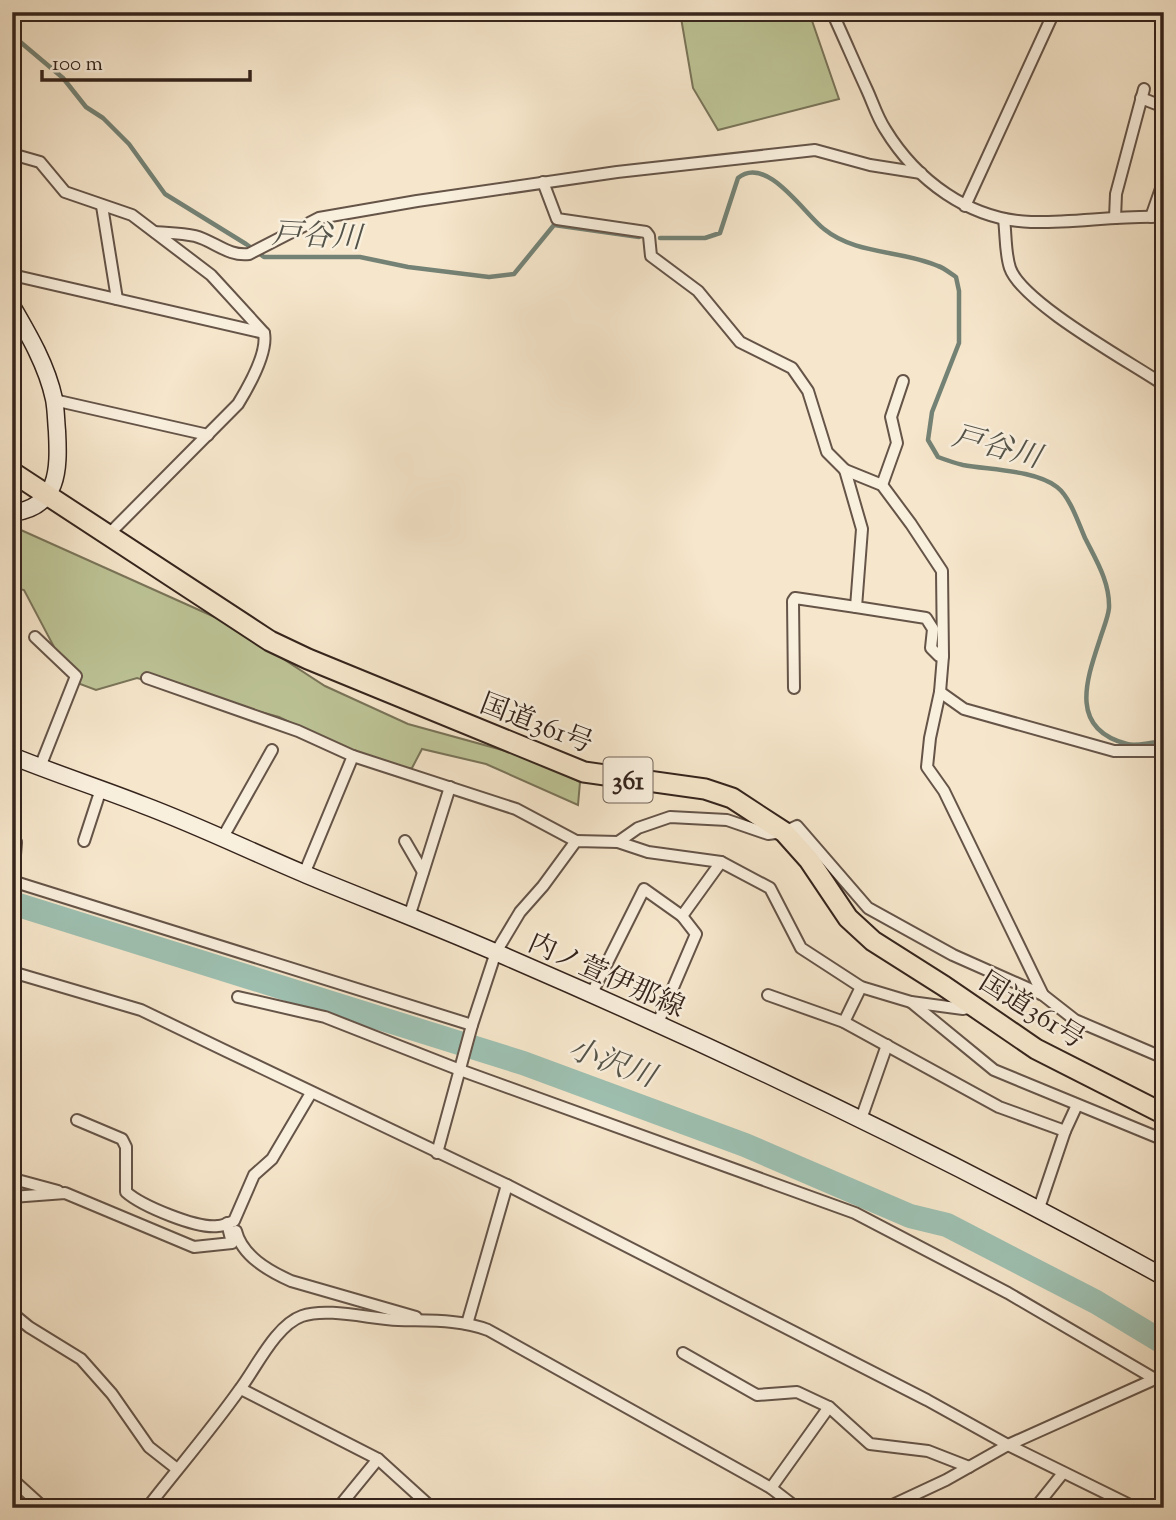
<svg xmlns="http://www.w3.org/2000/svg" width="1176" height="1520" font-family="'Sorts Mill Goudy','Noto Serif JP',serif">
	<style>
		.green { fill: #bdc496; stroke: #797459; stroke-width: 2 }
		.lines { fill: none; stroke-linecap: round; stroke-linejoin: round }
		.stream { stroke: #748275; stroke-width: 4.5 }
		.river { stroke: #9ec0b1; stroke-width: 24 }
		.street-casing { stroke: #655448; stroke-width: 14 }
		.secondary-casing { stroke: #35241c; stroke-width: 19 }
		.highway-casing { stroke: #35241c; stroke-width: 23 }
		.street { stroke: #f9efdd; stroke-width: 10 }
		.secondary { stroke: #f9efdd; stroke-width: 16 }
		.highway { stroke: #f6e6cb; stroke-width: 19 }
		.labels { text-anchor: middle; stroke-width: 5; stroke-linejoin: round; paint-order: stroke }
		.shield { fill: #f9efdd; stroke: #706156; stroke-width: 2 }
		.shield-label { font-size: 26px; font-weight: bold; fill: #35241c }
		.street-label { font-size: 28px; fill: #35241c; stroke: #f9efdd }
		.water-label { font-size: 30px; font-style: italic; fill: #545349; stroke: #f9efdd }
	</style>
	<rect width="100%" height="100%" fill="#f6e6cb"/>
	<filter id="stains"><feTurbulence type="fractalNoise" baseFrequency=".00286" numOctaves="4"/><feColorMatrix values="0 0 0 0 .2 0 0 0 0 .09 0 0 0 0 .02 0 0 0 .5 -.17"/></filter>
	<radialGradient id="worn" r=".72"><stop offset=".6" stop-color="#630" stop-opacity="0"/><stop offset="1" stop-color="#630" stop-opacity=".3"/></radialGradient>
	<g class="green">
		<path d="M680 12H809L839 99 718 130 693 88Z"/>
		<path d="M12 526 228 623 325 686 408 724 535 759 580 782 578 805 486 764 422 749 412 768 387 769 279 717 137 678 96 690 72 681 24 590 12 587Z"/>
	</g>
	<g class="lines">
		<g class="stream">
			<path d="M12 35 63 78 86 107 103 118 129 144 165 194 246 244 264 257H360L408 267 489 277 514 274 554 225 639 237"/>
			<path d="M660 238H705L720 233 738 178C767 154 805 215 824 229 856 255 902 250 938 266 944 268 950 273 956 277L959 291V343L932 412 928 440 938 457C946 460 955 463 963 465 990 470 1035 470 1057 487 1070 497 1078 522 1085 538 1096 560 1110 582 1109 608 1108 618 1103 629 1100 639 1086 681 1069 729 1127 744 1138 747 1152 741 1164 742"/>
		</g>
		<path class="river" d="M12 903 523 1063 745 1145 910 1216 947 1225 1096 1302 1164 1343"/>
		<defs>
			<g id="street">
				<path d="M832 12C844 38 855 64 867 90 873 103 877 117 885 129 916 180 969 220 1031 222 1075 223 1119 215 1164 217"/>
				<path d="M1141 98 1164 107"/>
				<path d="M12 154 40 162 65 192 132 215 211 275 264 333C268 353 249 386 238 404L108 535"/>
				<path d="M543 182 557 219 646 232 649 236 651 256 698 291 740 342 792 368 808 391 827 452 845 470 882 485 911 524 942 571 943 656 940 692 930 738 927 767 944 791 1043 995"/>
				<path d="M102 206 117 299"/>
				<path d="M965 206 1054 12"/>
				<path d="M1151 217 1164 180"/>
				<path d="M1115 218 1116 194 1144 89"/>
				<path d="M1004 219C1006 234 1005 253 1010 268 1022 303 1130 362 1164 385"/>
				<path d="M155 232C168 233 183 233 195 236 214 241 229 257 249 254L319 218 417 201 617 172 815 150 870 165 921 173"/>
				<path d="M12 275 264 333"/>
				<path d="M54 400 208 435"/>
				<path d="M845 470 862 529 856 607 926 618 933 629 931 648 939 656H943"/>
				<path d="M882 485 897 443 891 417 903 381"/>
				<path d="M35 637 76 676 40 767"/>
				<path d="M147 678 298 731 353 756 516 809 576 841"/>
				<path d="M794 688 793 601 795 598 856 607"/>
				<path d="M940 692 964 709 1114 751H1164"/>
				<path d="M223 837 272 750"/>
				<path d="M84 841 101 789"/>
				<path d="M405 841 423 872"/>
				<path d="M618 842 648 852 721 862 770 888 801 948 861 987 911 1002 963 1009 972 1007"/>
				<path d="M304 874 353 756"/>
				<path d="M12 881 472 1025"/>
				<path d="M13 881 16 842"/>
				<path d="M409 917 450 787"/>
				<path d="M12 972 141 1010 226 1051 507 1185 927 1400 1008 1445 1136 1508"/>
				<path d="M591 995 644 889 682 916 721 862"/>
				<path d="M768 995 844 1022 999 1107 1065 1131"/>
				<path d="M238 997 325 1017 460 1070 855 1213 1008 1293 1155 1379 1164 1382"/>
				<path d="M911 1002 994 1070 1164 1140"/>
				<path d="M844 1022 861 987"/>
				<path d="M657 1025 696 934 682 916"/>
				<path d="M861 1119 887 1045"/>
				<path d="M77 1120 122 1139 126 1147V1192C142 1206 197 1229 218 1226 223 1226 229 1223 234 1221L254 1175 272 1159 311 1093"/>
				<path d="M437 1153 472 1025 496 952 520 912 543 886 576 841 618 842 638 828 670 817 727 820 768 834 784 832 797 826 868 908 953 955 1043 995 1075 1020 1164 1058"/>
				<path d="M17 1184 21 1181 58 1191"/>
				<path d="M12 1197 65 1193 194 1247 232 1243 227 1223"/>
				<path d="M1039 1208 1065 1131 1077 1105"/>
				<path d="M236 1231C242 1256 269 1271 291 1281L416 1317"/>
				<path d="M12 1313 29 1327 81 1359 112 1394 149 1447 177 1469"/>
				<path d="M467 1324 507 1185"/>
				<path d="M683 1353 757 1395 797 1392 829 1407 870 1444 928 1451 969 1467"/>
				<path d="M241 1389 378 1459 432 1508"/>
				<path d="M12 1479 44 1508"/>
				<path d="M771 1488 829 1407"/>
				<path d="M147 1508C178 1468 211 1430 240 1389 256 1368 276 1325 302 1316 327 1307 371 1319 398 1320 428 1321 460 1319 488 1330L771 1488 797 1508"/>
				<path d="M338 1508 378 1459"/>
				<path d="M886 1508 946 1480 1008 1445 1155 1379"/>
				<path d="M1035 1508 1063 1473"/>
			</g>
			<g id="secondary">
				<path d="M12 306C29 335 47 366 54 399 56 409 56 421 57 431 59 470 59 507 12 513"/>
				<path d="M12 756C56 774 100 788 143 805 199 826 252 852 307 875 370 901 433 925 495 952 723 1050 947 1157 1164 1277"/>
			</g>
			<path id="highway" d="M12 472 270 641 308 659 584 772 705 789 732 798 784 832 809 860 848 918 873 941 944 986 1036 1049 1164 1114"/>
		</defs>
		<use href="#street" class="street-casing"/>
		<use href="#secondary" class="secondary-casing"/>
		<use href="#highway" class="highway-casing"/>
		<use href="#street" class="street"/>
		<use href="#secondary" class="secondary"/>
		<use href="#highway" class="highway"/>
	</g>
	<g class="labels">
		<rect class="shield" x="603.5" y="757.5" width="49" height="45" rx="5"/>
		<g class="shield-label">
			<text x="628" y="789">361</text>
		</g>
		<g class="street-label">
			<text transform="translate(537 722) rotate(21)" y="10">国道361号</text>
			<text transform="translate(607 974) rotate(24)" y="10">内ノ萱伊那線</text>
			<text transform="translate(1033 1009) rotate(32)" y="10">国道361号</text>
		</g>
		<g class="water-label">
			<text transform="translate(317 235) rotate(3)" y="10">戸谷川</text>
			<text transform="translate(997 446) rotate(15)" y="10">戸谷川</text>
			<text transform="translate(612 1062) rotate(20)" y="10">小沢川</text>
		</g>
	</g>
	<rect width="1176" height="1520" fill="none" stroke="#f6e6cb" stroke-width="42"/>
	<rect x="14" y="14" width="1148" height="1492" fill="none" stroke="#35241c" stroke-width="3.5"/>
	<rect x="21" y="21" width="1134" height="1478" fill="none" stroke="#35241c" stroke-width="2"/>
	<path d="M42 70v10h208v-10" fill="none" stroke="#35241c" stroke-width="3.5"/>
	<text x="52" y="70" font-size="21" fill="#35241c" stroke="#f9efdd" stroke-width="5" paint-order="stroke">100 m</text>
	<rect width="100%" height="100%" filter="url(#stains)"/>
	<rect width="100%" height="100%" fill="url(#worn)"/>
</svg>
